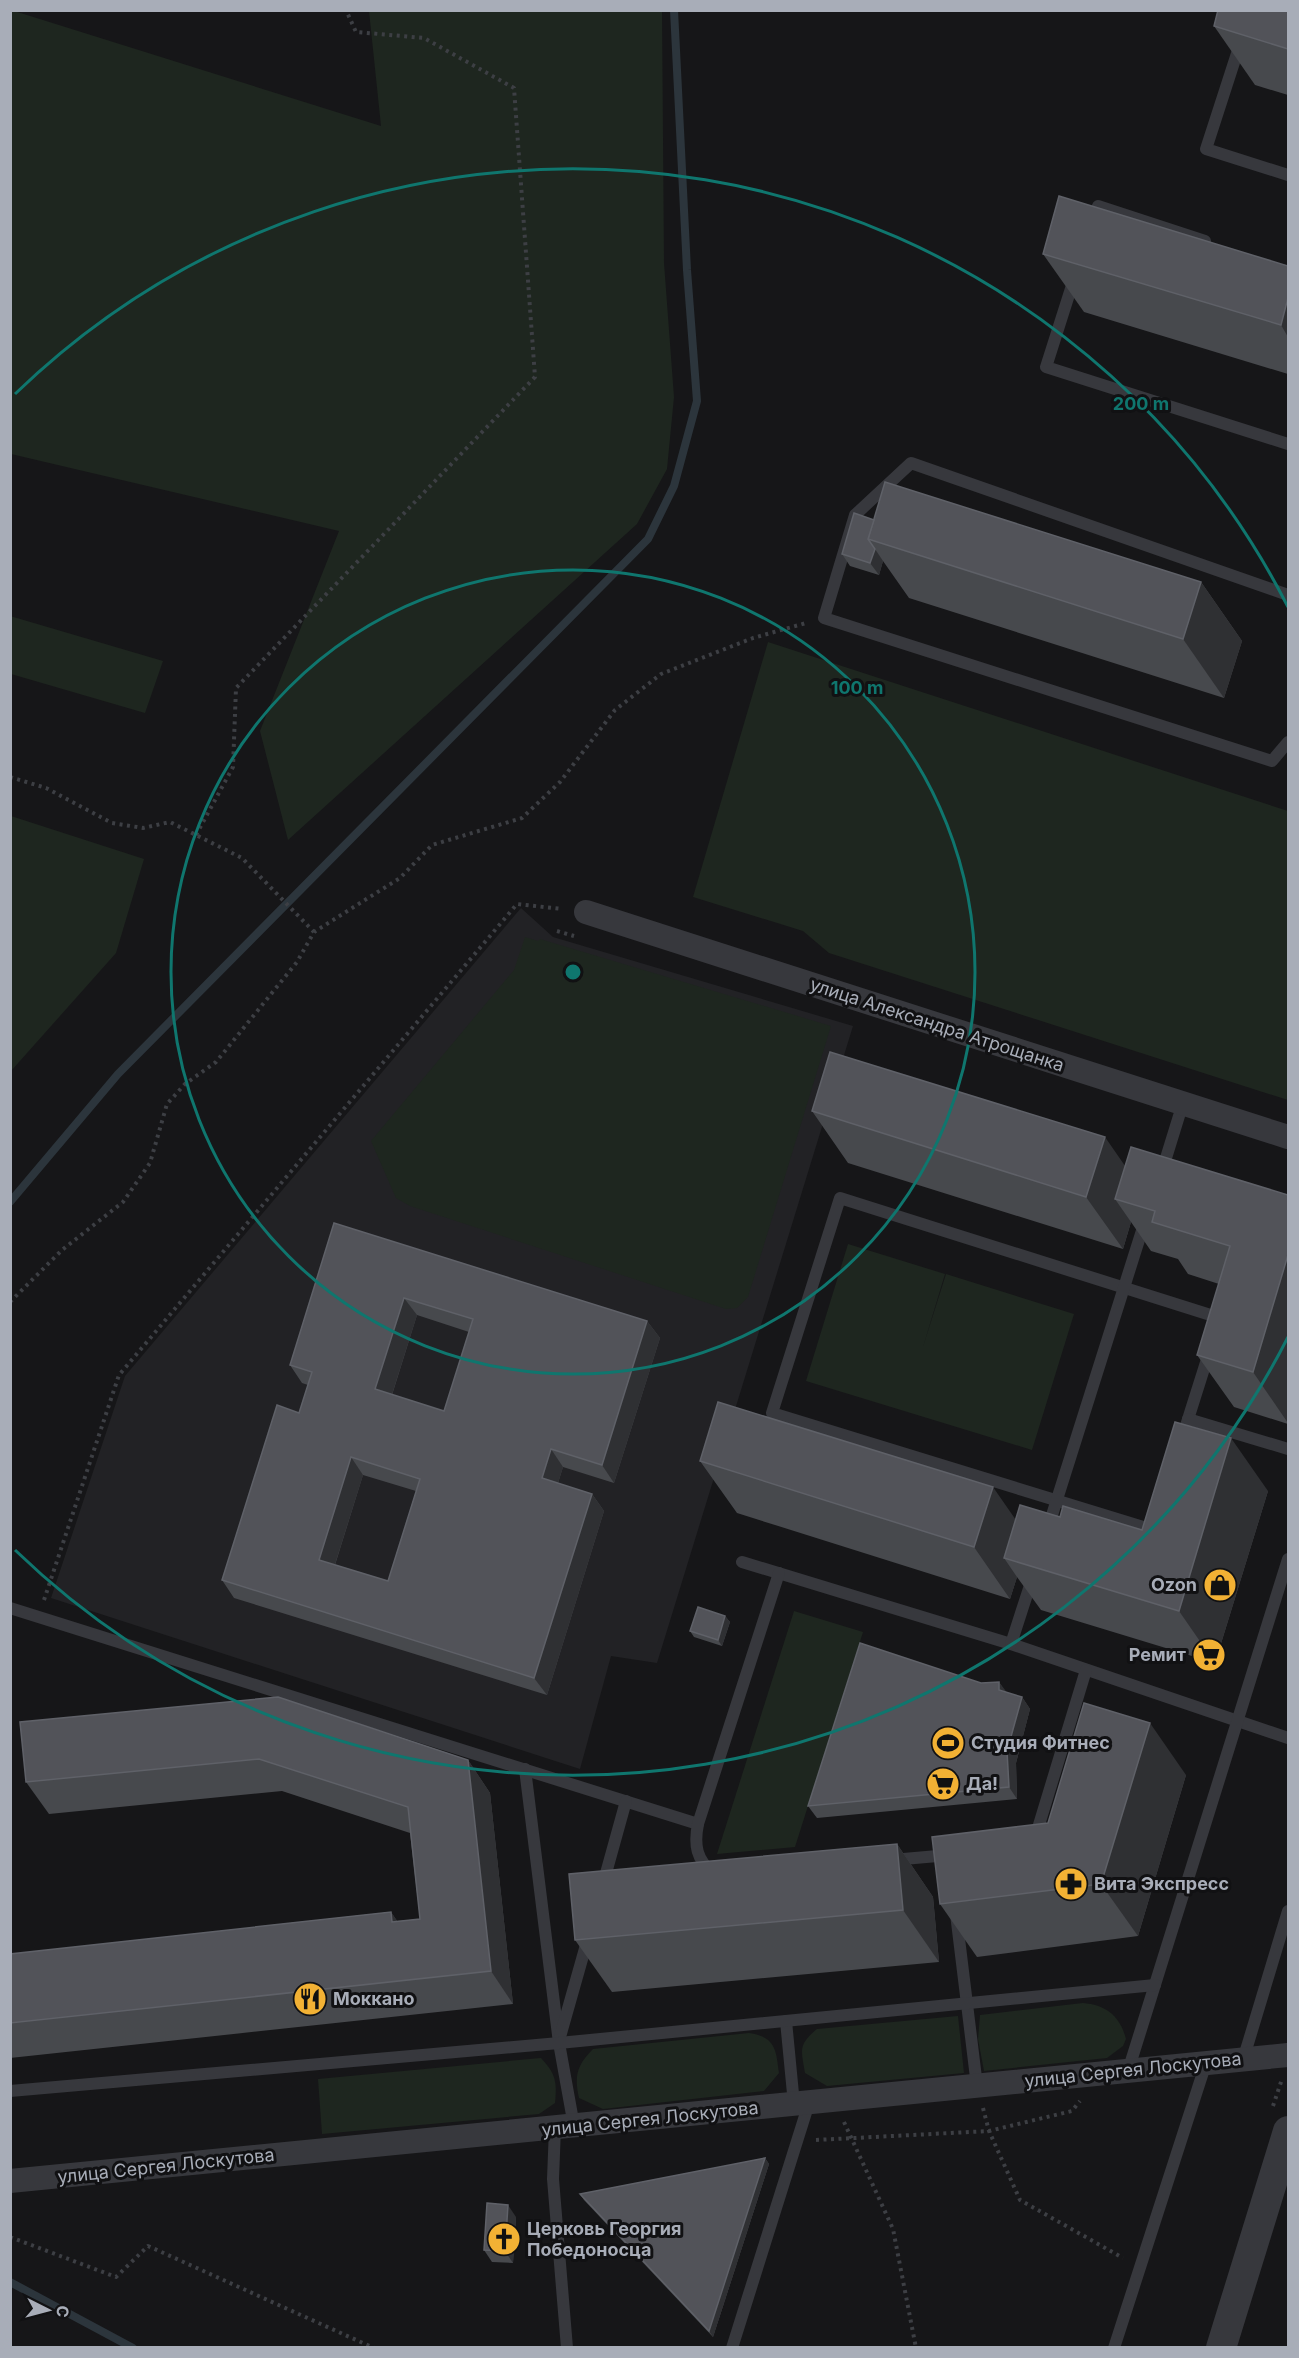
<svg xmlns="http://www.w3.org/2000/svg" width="1299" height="2358" font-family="Inter,sans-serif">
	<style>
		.built { fill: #222225 }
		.green { fill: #1e261f }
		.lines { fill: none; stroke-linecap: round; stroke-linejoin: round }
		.stream { stroke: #2c353c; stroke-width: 8 }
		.path { stroke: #3d3f44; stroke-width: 4; stroke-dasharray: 3 4.5; stroke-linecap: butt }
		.service { stroke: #37383d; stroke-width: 12 }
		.minor { stroke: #37383d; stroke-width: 24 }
		.tertiary { stroke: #37383d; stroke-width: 30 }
		.wall { fill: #47494d; fill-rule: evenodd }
		.shaded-wall { fill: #2f3033 }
		.building { fill: #525359; stroke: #5f6168; stroke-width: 1.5; fill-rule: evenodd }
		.ring { fill: none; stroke: #0f766e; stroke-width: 3 }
		.labels { text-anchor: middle; stroke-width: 6; stroke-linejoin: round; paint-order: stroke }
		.street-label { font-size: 18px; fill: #a8adb8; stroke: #111113 }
		.poi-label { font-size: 18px; font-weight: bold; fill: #a8adb8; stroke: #111113; text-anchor: start }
		.centre { fill: #0f766e; stroke: #111113; stroke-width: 3 }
		.ring-label { font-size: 18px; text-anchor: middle; font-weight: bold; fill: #0f766e; stroke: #111113; stroke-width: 6; stroke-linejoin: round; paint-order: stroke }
	</style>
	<rect width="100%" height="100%" fill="#161618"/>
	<path class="built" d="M521 908 553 937 853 1026 657 1663 611 1656 580 1769 51 1598 125 1376Z"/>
	<g class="green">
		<path d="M11 10 381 126 369 11H662L664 263 674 397 667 469 637 524 288 840 260 731 339 531 11 454Z"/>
		<path d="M10 616 163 661 145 713 11 674Z"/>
		<path d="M768 642 1288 811V1100L829 953 803 931 693 897Z"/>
		<path d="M11 816 144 859 116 953 11 1071Z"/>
		<path d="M525 937 538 941 540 939 831 1026 748 1297 737 1308 726 1309 410 1206 396 1198 371 1141 514 970Z"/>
		<path d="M848 1244 945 1274 923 1347 946 1274 1074 1314 1032 1450 806 1381Z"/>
		<path d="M794 1611 863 1632 795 1847 717 1854Z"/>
		<path d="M1083 2003C1106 2005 1120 2016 1126 2039L1123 2046 1107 2058 984 2071 978 2039 980 2015Z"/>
		<path d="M958 2016 964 2073 827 2086 805 2073C801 2049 798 2045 817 2029Z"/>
		<path d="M749 2033C776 2037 776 2050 779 2073L764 2091 603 2109 579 2098C574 2076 577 2065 593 2049Z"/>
		<path d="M541 2058C556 2074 557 2082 555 2103L539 2114 322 2134 318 2079Z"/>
	</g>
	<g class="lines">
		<g class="stream">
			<path d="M10 1202 118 1074 648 539 674 486 697 401 687 270 674 10"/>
			<path d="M10 2282 133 2348"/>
		</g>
		<g class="path">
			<path d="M10 777 46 788 112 823 143 828 170 822 242 858 314 932"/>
			<path d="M196 835 233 767 236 688 535 377 514 88 424 38 356 32 346 10"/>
			<path d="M557 931 574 936"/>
			<path d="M10 1302 62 1250 123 1202 150 1163 167 1104 185 1084 216 1062 297 962 314 932 400 878 432 845 522 818 560 782 615 710 661 674 753 638 806 623"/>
			<path d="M44 1600 119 1375 517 904 562 909"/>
			<path d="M1273 2106 1282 2079"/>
			<path d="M983 2108 989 2131 1020 2200 1123 2258"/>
			<path d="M844 2122 893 2229 916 2348"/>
			<path d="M816 2140 989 2131 1072 2111 1080 2101"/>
			<path d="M10 2237 116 2277 148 2246 374 2348"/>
		</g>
		<g class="service">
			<path d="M1240 44 1206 149 1288 175"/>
			<path d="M1093 222 1098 206 1205 241"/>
			<path d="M1074 279 1046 367 1288 444"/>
			<path d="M1288 595 911 463 855 515 824 618 1272 761 1288 742"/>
			<path d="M1162 1171 1183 1103"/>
			<path d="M840 1198 1220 1318 1153 1530 772 1413Z"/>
			<path d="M1188 1419 1288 1449"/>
			<path d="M1047 1531 1145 1221"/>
			<path d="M742 1562 1011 1644 1288 1738"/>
			<path d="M10 1608 698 1824"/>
			<path d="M1011 1644 1033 1576"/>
			<path d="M525 1769 559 2043 574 2126"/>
			<path d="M1035 1838 1086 1670"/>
			<path d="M892 1860 949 1855"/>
			<path d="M714 1873C696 1861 694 1844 698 1824L779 1573"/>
			<path d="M603 1884 626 1801"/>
			<path d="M956 1914 977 2086"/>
			<path d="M786 2021 794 2104"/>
			<path d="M560 2037 588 1938"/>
			<path d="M1243 2060 1288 1911"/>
			<path d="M1128 2071 1288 1559"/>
			<path d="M10 2091 559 2043 1155 1985"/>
			<path d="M555 2128 553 2179 567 2348"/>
			<path d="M732 2348 809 2103"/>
			<path d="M1114 2348 1206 2063"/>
		</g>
		<g class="minor">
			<path d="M586 912 1288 1137"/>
			<path d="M10 2181 1288 2055"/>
		</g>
		<path class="tertiary" d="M1221 2348 1288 2131"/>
	</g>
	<g class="wall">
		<path d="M1288 10V95L1255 85 1214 26Z"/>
		<path d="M1043 254 1288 266V374L1084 312Z"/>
		<path d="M874 520 1201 582 1242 641 1224 698 909 598 883 561 879 575 850 566 842 554Z"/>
		<path d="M812 1111 1288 1195V1424L1234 1407 1197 1355 1219 1284 1188 1274 1178 1259 1151 1251 1131 1222 1123 1249 848 1163Z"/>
		<path d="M334 1223 647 1321 660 1338 614 1483 563 1467 558 1483 592 1494 604 1511 547 1695 234 1598 222 1580 299 1413 308 1385 302 1383 290 1365ZM417 1315 469 1332 444 1411 392 1395ZM363 1475 416 1491 388 1581 335 1565Z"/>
		<path d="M700 1461 1016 1520 1060 1517 1142 1530 1268 1491 1215 1663 1041 1610 1017 1577 1010 1599 737 1513Z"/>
		<path d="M725 1616 730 1622 722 1646 694 1637 690 1631Z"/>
		<path d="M999 1682 1006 1693 1022 1697 1030 1709 1016 1763 1017 1799 817 1818 808 1806 981 1683Z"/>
		<path d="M20 1722 468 1760 490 1793 513 2004 10 2058V1954L391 1912 397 1921 420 1919 410 1833 282 1791 49 1814 26 1782Z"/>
		<path d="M1186 1775 1138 1936 977 1957 940 1904 1048 1823Z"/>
		<path d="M897 1844 933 1897 939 1962 612 1992 575 1940Z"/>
		<path d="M765 2158 769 2164 713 2337 584 2200 580 2194Z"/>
		<path d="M516 2217 513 2263 492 2262 484 2250Z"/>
	</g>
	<g class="shaded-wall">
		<path d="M1288 298V337L1281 325Z"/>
		<path d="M875 549 883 561 879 575 870 563Z"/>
		<path d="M1201 582 1242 641 1224 698 1183 639Z"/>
		<path d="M1105 1137 1141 1189 1115 1199 1131 1222 1123 1249 1086 1197Z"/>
		<path d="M1288 1255V1423L1253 1372Z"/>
		<path d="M404 1298 417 1315 388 1407 375 1389Z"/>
		<path d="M647 1321 660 1338 614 1483 602 1465Z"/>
		<path d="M1231 1438 1268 1491 1215 1663 1179 1611Z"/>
		<path d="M551 1449 563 1467 554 1496 542 1478Z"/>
		<path d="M351 1457 363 1475 331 1577 319 1560Z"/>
		<path d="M993 1487 1029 1539 1004 1558 1017 1577 1010 1599 974 1547Z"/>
		<path d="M592 1494 604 1511 547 1695 534 1678Z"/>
		<path d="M725 1616 730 1622 722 1646 718 1640Z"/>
		<path d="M999 1682 1008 1694 999 1690Z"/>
		<path d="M1022 1697 1030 1709 1016 1763 1017 1799 1009 1787 1007 1751Z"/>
		<path d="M1150 1723 1186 1775 1138 1936 1101 1884Z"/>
		<path d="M468 1760 490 1793 513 2004 491 1971Z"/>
		<path d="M897 1844 933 1897 939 1962 903 1910Z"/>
		<path d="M391 1912 413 1944 392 1922Z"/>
		<path d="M765 2158 769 2164 713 2337 709 2331Z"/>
		<path d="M508 2205 516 2217 513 2263 505 2251Z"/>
	</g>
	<g class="building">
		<path d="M1218 10H1288V49L1214 26Z"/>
		<path d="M1059 196 1288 266V298L1281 325 1043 254Z"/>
		<path d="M885 482 1201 582 1183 639 868 539Z"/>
		<path d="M854 513 874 520 868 539 875 549 870 563 842 554Z"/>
		<path d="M830 1052 1105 1137 1086 1197 812 1111Z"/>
		<path d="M1131 1147 1288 1195V1255L1253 1372 1197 1355 1230 1246 1152 1222 1155 1211 1115 1199Z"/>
		<path d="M334 1223 647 1321 602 1465 551 1449 542 1478 592 1494 534 1678 222 1580 277 1405 299 1413 312 1372 290 1365ZM404 1298 473 1319 444 1411 375 1389ZM351 1457 420 1479 388 1581 319 1560Z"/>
		<path d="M718 1402 993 1487 974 1547 700 1461Z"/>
		<path d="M1175 1422 1231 1438 1179 1611 1004 1558 1020 1505 1060 1517 1063 1506 1142 1530Z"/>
		<path d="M698 1607 725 1616 718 1640 690 1631Z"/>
		<path d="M860 1643 981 1683 999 1682V1690L1022 1697 1007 1751 1009 1787 808 1806Z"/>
		<path d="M278 1697 468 1760 491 1971 10 2023V1954L391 1912 392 1922 420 1919 408 1807 259 1759 26 1782 20 1722Z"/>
		<path d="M1084 1703 1150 1723 1101 1884 940 1904 932 1837 1048 1823Z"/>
		<path d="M897 1844 903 1910 575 1940 569 1874Z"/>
		<path d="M765 2158 709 2331 580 2194Z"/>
		<path d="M487 2203 508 2205 505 2251 484 2250Z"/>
	</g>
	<g class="ring">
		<circle cx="573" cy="972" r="402"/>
		<path d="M1288 1337A803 803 0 0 1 15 1550M15 394A803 803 0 0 1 1288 607"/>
	</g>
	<defs>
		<symbol id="shop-disc" viewBox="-11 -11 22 22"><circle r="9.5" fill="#f2b134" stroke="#111113"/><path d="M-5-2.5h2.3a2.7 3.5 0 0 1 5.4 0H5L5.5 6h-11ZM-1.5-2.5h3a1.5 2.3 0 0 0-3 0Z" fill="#111"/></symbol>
		<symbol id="supermarket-disc" viewBox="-11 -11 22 22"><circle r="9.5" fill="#f2b134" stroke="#111113"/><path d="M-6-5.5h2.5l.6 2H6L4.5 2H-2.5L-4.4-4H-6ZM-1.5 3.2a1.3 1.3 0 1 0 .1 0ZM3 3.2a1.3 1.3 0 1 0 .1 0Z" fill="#111"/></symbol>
		<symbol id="stadium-disc" viewBox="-11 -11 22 22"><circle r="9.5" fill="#f2b134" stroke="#111113"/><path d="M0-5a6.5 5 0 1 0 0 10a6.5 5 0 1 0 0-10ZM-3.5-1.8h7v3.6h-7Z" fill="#111"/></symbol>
		<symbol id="pharmacy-disc" viewBox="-11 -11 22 22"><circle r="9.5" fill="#f2b134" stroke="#111113"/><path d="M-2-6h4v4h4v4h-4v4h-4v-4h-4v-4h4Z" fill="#111"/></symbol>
		<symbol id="restaurant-disc" viewBox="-11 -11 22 22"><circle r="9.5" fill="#f2b134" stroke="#111113"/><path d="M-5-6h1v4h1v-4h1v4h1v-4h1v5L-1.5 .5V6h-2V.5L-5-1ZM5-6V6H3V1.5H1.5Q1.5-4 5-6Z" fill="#111"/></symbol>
		<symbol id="church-disc" viewBox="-11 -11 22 22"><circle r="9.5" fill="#f2b134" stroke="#111113"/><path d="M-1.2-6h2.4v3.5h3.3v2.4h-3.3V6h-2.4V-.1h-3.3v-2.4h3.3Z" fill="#111"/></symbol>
	</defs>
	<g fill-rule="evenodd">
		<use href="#shop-disc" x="1201" y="1566" width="38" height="38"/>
		<use href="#supermarket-disc" x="1190" y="1636" width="38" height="38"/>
		<use href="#stadium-disc" x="929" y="1724" width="38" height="38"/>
		<use href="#supermarket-disc" x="924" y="1765" width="38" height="38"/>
		<use href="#pharmacy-disc" x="1052" y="1865" width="38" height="38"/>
		<use href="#restaurant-disc" x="291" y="1980" width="38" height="38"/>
		<use href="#church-disc" x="485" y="2220" width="38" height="38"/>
	</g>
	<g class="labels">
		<g class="street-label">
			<text transform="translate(937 1025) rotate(18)" y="6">улица Александра Атрощанка</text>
			<text transform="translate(1133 2070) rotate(-6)" y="6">улица Сергея Лоскутова</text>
			<text transform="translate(650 2119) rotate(-6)" y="6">улица Сергея Лоскутова</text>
			<text transform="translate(166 2166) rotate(-6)" y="6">улица Сергея Лоскутова</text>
		</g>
		<g class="poi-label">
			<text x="1197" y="1591" text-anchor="end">Ozon</text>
			<text x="1186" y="1661" text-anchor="end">Ремит</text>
			<text x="971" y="1749">Студия Фитнес</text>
			<text x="966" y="1790">Да!</text>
			<text x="1094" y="1890">Вита Экспресс</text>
			<text x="333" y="2005">Моккано</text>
			<text x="527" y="2235">Церковь Георгия<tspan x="527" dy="21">Победоносца</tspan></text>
		</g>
	</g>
	<circle cx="573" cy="972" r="9" class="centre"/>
	<g class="ring-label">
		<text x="1141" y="410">200 m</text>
		<text x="857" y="694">100 m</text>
	</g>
	<rect width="1299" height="2358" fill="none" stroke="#a8adb8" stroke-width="24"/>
	<g transform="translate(48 2310) rotate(96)" stroke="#111113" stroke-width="4.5" paint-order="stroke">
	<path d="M0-4.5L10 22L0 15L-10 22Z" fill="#a8adb8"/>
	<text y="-9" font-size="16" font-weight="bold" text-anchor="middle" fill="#a8adb8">С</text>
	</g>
</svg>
